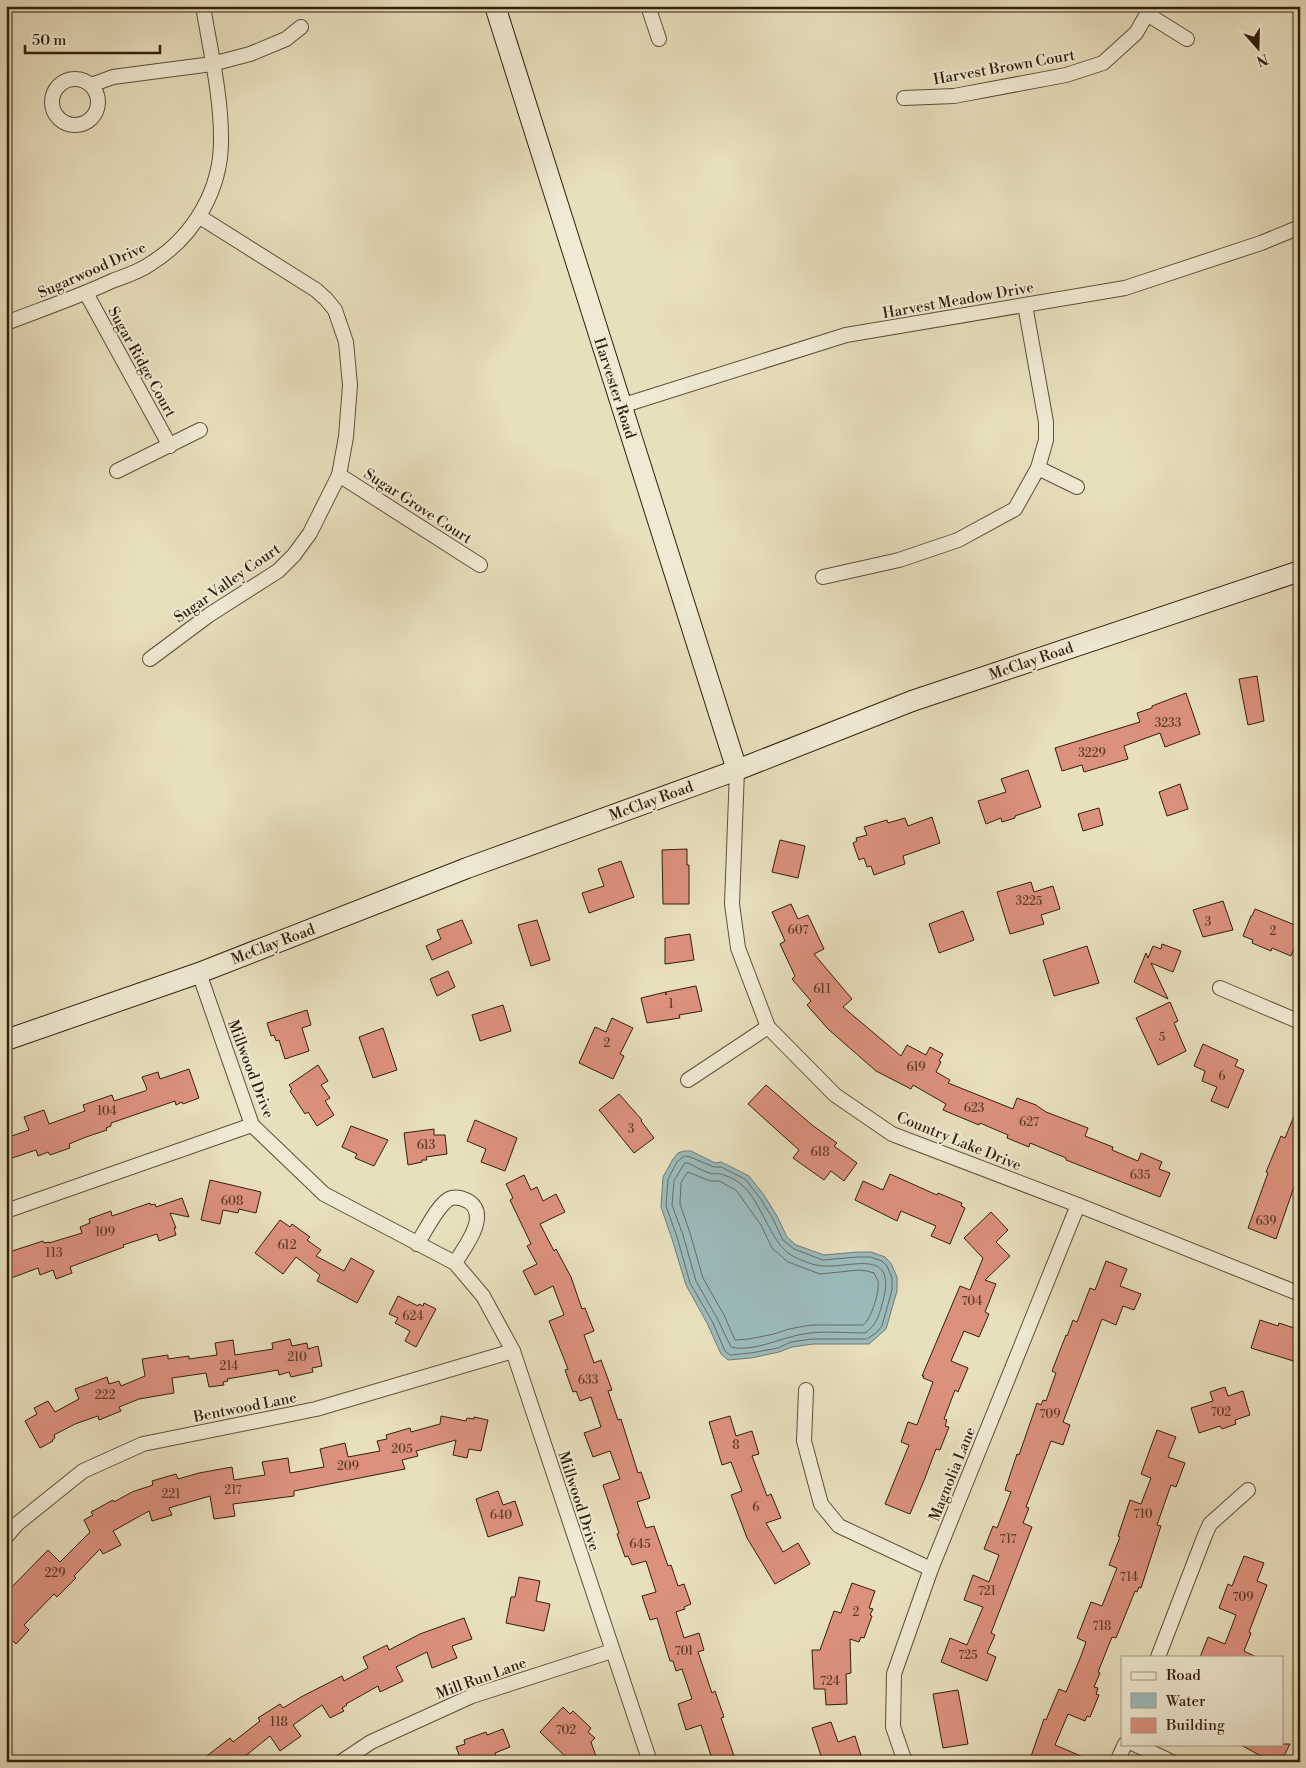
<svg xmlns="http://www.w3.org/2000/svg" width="1306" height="1768" font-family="'Libre Bodoni',serif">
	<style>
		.water { fill: #9bbabb; stroke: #717c75 }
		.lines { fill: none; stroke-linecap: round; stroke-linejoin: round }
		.shore { stroke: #676c63; stroke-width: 1 }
		.building { fill: #dc917d; stroke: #331f0b }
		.minor-casing { stroke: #604f38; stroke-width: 16 }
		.secondary-casing { stroke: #331f0b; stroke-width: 22 }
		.minor { stroke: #f0ead4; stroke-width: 14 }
		.secondary { stroke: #f0ead4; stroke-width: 20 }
		.labels { text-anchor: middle; stroke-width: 4; stroke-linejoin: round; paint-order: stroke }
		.number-label { font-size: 12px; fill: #5d3c28 }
		.street-label { font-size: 15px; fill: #331f0b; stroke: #f0ead4 }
	</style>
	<rect width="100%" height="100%" fill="#e8dfbd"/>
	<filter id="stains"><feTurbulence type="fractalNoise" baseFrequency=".004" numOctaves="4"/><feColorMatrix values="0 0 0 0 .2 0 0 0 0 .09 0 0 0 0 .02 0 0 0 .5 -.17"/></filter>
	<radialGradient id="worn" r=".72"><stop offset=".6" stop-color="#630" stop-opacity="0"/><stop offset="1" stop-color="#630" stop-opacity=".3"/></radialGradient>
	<path class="water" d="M684 1151H691L715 1163 721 1162 749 1176 764 1195 777 1216 787 1237 796 1245 824 1255 857 1252H871L885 1257 891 1263 897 1277V1291L886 1329 869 1344H813L792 1347 779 1352 751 1358 728 1360 721 1354 707 1323 686 1285 672 1239 661 1207 663 1177 673 1159 678 1153Z"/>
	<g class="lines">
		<g class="shore">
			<path d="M685 1156 690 1157 714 1167H721L745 1179 760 1198 773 1219 783 1240 794 1249 823 1260 858 1257H870L882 1261 887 1266 892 1278V1290L882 1326 876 1333 867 1339H812L791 1342 778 1348 751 1353 730 1355 725 1351 712 1321 690 1283 677 1237 666 1206 668 1179 677 1162Z"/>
			<path d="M685 1163H688C696 1167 704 1172 713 1174 715 1174 718 1173 720 1174 726 1175 736 1180 741 1184 762 1202 770 1242 791 1255 800 1260 814 1266 824 1266 850 1268 895 1248 884 1297 880 1311 878 1325 865 1333 847 1333 828 1331 811 1333 785 1335 755 1353 731 1347L717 1318 696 1281 683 1235 672 1205 674 1181Z"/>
			<path d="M688 1172 710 1181H719L736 1190 761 1225 772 1248 788 1262 820 1274 859 1270 867 1271 874 1273C875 1275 877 1279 878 1281 880 1291 871 1320 863 1325H811L789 1329 774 1334 749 1339 735 1340 724 1315 703 1278 690 1233 680 1204 681 1183Z"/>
		</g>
	</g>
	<g class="building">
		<path d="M1257 676 1264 721 1248 725 1239 679Z"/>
		<path d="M1186 693 1200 734 1165 747 1160 733 1124 746 1128 759 1084 772 1082 765 1062 771 1055 748 1140 722 1137 713 1152 708V706Z"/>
		<path d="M1028 770 1041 807 1015 816V818L1002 822 1001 818 986 824 978 801 1006 792 1001 779Z"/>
		<path d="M1180 784 1188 809 1167 816 1159 792Z"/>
		<path d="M1099 808 1103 825 1083 831 1078 814Z"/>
		<path d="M932 817 940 843 903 856 905 864 874 875 871 866 867 867 864 858 859 860 853 843 857 841 856 838 867 835 864 827 887 820 888 823 905 818 908 826Z"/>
		<path d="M780 840 805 846 798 878 772 872Z"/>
		<path d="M687 849V865H689V904H663L662 850Z"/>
		<path d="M621 861 634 897 589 913 582 893 604 886 598 869Z"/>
		<path d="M1031 882 1034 892 1053 886 1060 909 1041 915 1044 924 1010 934 997 892Z"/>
		<path d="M1223 901 1233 930 1203 937 1193 910Z"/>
		<path d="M791 904 798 919 808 915 824 949 814 954 852 999 843 1007 901 1056 907 1045 926 1055 930 1047 943 1054 939 1061 941 1062 936 1072 950 1080 948 1083 1013 1109 1017 1098 1036 1105 1046 1112 1088 1128 1085 1136 1113 1147 1112 1150 1138 1161 1141 1153 1162 1162 1159 1169 1170 1173 1160 1197 1066 1160V1158L1030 1143 1029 1147 1007 1138 1008 1135 980 1123 979 1125 943 1110 946 1104 913 1085 911 1089 876 1071 828 1029 807 1005 811 1001 792 979 795 976 780 944 785 941 772 912Z"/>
		<path d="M1255 909 1300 927V934L1291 956 1272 948 1271 951 1252 943 1253 940 1243 936 1251 916H1252Z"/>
		<path d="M963 911 974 940 939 953 929 924Z"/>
		<path d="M462 920 472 943 432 960 426 946 441 939 437 930Z"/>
		<path d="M537 920 550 960 531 966 518 925Z"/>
		<path d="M690 934 694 960 665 964V938Z"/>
		<path d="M1162 944 1181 951 1173 972 1151 963 1168 999 1134 982 1146 953 1148 958 1153 946 1161 949Z"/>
		<path d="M1087 946 1099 983 1054 996 1043 960Z"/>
		<path d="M448 971 455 987 437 996 430 979Z"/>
		<path d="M696 986 702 1011 679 1015 680 1018 647 1023 641 998 666 992V995V992Z"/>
		<path d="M1170 1002 1178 1021 1174 1023 1186 1051 1158 1065 1136 1018Z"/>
		<path d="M503 1005 511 1031 480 1041 472 1015Z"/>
		<path d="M307 1010 311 1025 302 1028 309 1051 285 1059 279 1040 276 1041 274 1035 271 1036 267 1023Z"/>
		<path d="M612 1018 633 1028 620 1054 624 1056 613 1079 579 1063 595 1027 606 1032Z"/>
		<path d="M383 1028 397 1070 373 1078 359 1037Z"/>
		<path d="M1203 1044 1238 1060 1235 1066 1244 1070 1228 1108 1211 1101 1217 1087 1202 1081 1205 1071 1194 1066Z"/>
		<path d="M318 1065 328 1081 321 1085 330 1098 325 1101 334 1115 317 1126 308 1112 305 1114 290 1091 292 1089 289 1085Z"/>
		<path d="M189 1069 199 1098 183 1104 182 1102 176 1105 175 1101 111 1123V1126L106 1128 107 1130 86 1137 69 1144 70 1148 50 1155 48 1152 38 1156 36 1150 6 1160V1138L29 1130 24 1117 44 1110 49 1124 85 1111 83 1105 112 1095 114 1101 145 1091 147 1089 142 1077 158 1072 160 1079Z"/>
		<path d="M766 1085 812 1125 837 1143 834 1146 857 1163 844 1181 831 1171 824 1180 793 1158 799 1150 748 1104Z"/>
		<path d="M619 1094 642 1120 641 1121 654 1138 634 1153 599 1110Z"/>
		<path d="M1299 1104 1300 1186 1295 1184 1276 1239 1248 1228 1268 1173 1266 1172 1281 1136 1285 1138Z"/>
		<path d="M475 1120 517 1138 505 1171 481 1162 486 1149 467 1141Z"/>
		<path d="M351 1126 388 1140 374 1166 355 1158 357 1154 342 1147Z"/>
		<path d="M434 1129V1135H445L447 1154 426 1157 427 1160H422V1162L408 1165 404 1133Z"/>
		<path d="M890 1174 937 1195 938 1193 962 1203 961 1206 965 1208 950 1244 931 1236 936 1226 901 1211 897 1221 855 1200 863 1181 883 1190Z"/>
		<path d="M524 1175 531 1190 537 1187 543 1201 556 1194 565 1212 540 1224 554 1251 556 1249 571 1277 582 1309 585 1308 594 1331 584 1335 594 1363 601 1360 612 1390 608 1391 618 1420 621 1419 638 1473 641 1472 650 1498 637 1502 646 1528 654 1526 668 1566 671 1565 678 1586 684 1584 691 1604 684 1607 685 1609 676 1612 684 1638 699 1633 704 1650 698 1652 712 1693 715 1691 724 1717 721 1718 736 1762H713L701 1725 686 1730 678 1704 692 1699 682 1669 676 1671 673 1661H670L657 1618 650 1620 642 1596 656 1592 646 1561 632 1565 628 1556 625 1557 617 1534 619 1533 603 1485 620 1479 610 1451 593 1457 584 1433 601 1427 591 1397 580 1401 576 1391 573 1392 565 1370 568 1369 549 1321 564 1315 553 1286 535 1295 523 1271 537 1264 527 1246 531 1244 510 1200 513 1198 506 1184Z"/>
		<path d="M210 1180 261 1192 256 1213 239 1209 238 1213 223 1210 220 1224 201 1220Z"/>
		<path d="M182 1198 189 1217 170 1213 176 1228H174L176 1235 159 1241 157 1234 123 1245 124 1247 70 1267 72 1273 56 1279 53 1270 40 1275 38 1268 6 1280V1253L43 1241 44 1243 49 1242V1243L82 1233 80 1227 90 1223 89 1219 111 1211 112 1216 150 1203 151 1205 155 1204 156 1207Z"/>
		<path d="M991 1212 1008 1230 996 1242 1010 1256 985 1280 996 1284 985 1312 989 1314 979 1337 964 1331 951 1361 968 1368 958 1392 955 1390 944 1419 947 1420 945 1426 949 1427 940 1450 936 1449 925 1478 910 1514 885 1504 909 1445 901 1442 908 1422 917 1425 933 1382 923 1378 924 1376H922L960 1286 970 1290 983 1258 964 1238Z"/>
		<path d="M280 1220 290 1227 292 1224 310 1237 307 1240 321 1250 316 1256 344 1271 351 1258 374 1271 357 1303 317 1281 320 1275 296 1257 283 1274 255 1253Z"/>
		<path d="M1106 1261 1127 1269 1120 1286 1141 1294 1134 1310 1123 1306 1116 1325 1102 1319 1063 1422 1070 1425 1063 1445 1051 1441 1026 1507 1029 1508 1023 1523 1032 1527 991 1633 995 1635 987 1653 996 1657 987 1681 941 1662 950 1638 967 1645 983 1607 964 1600 973 1575 989 1582 999 1555 984 1549 993 1526 997 1528 1011 1492 1005 1490 1017 1454 1019 1455 1037 1403 1041 1405 1043 1400 1046 1401 1056 1373 1052 1371 1066 1335 1067 1336 1073 1320 1077 1322 1090 1288 1095 1290Z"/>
		<path d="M398 1296 418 1306 419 1304 423 1306 424 1303 436 1309 416 1347 405 1341 410 1331 395 1323 398 1318 389 1314Z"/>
		<path d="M1260 1320 1278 1326 1279 1323 1300 1330V1363L1251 1348Z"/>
		<path d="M290 1339 292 1346 307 1343 308 1349 318 1346 322 1366 312 1368 313 1372 291 1377 289 1372 279 1375 278 1370 227 1379 228 1381 223 1382 224 1385 209 1387 206 1373 172 1378 174 1393 139 1399 119 1407 121 1411 99 1420 98 1416 75 1424 54 1435 55 1438 52 1440 53 1441 40 1448 25 1421 37 1414 34 1408 48 1401 55 1412 79 1399 75 1389 107 1377 109 1384 119 1381 121 1386 145 1376 142 1359 168 1355V1359L189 1356V1359L217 1355 215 1343 233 1340 235 1355 273 1349 272 1343Z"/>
		<path d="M1225 1387 1228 1396 1243 1391 1250 1415 1235 1420 1236 1424 1222 1429 1220 1426 1199 1433 1191 1408 1213 1401 1210 1392Z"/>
		<path d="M441 1416 466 1421 467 1418 474 1419V1417L488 1420 481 1451 469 1449 467 1458 453 1455 456 1440 416 1451 418 1456 402 1460 405 1469 294 1491V1496L233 1504 235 1516 214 1519 210 1496 169 1508 172 1515 152 1521 149 1511 113 1531 121 1545 103 1554 100 1549 74 1576 76 1578 57 1597 54 1594 24 1625 29 1630 16 1644 6 1634V1593L48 1550 60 1562 90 1532 84 1520 93 1515 91 1512 113 1500 114 1502 132 1492 153 1485 152 1481 176 1474 178 1479 199 1473 232 1467 234 1480 265 1475 262 1462 288 1458 290 1473 324 1467 320 1449 345 1443 348 1457 380 1451 377 1441 387 1439 386 1435 410 1428 411 1432 440 1424Z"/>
		<path d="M730 1416 736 1436 752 1431 759 1454 752 1456 767 1496 771 1494 781 1518 766 1523 783 1552 798 1543 810 1564 775 1584 747 1538 731 1495 742 1491 731 1462 722 1465 709 1422Z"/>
		<path d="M1157 1430 1176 1437 1168 1457 1185 1463 1176 1487 1171 1485 1157 1525 1161 1526 1141 1588 1139 1587 1137 1592 1135 1591 1116 1638 1112 1637 1098 1672 1100 1673 1094 1687 1098 1688 1096 1694 1099 1695 1090 1717 1087 1716 1085 1721 1068 1714 1055 1745 1095 1762H1029L1044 1719 1046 1720 1059 1689 1066 1692 1081 1656 1086 1642 1077 1638 1091 1602 1102 1606 1117 1568 1109 1565 1120 1537 1118 1536 1130 1500 1141 1504 1151 1478 1141 1474Z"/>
		<path d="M498 1491 503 1505 515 1501 523 1525 488 1537 476 1499Z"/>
		<path d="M1244 1556 1264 1563 1257 1581 1267 1585 1249 1632 1251 1633 1244 1651 1256 1657H1200L1208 1637 1225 1644 1236 1615 1219 1608 1228 1584 1232 1586Z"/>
		<path d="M519 1577 540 1581 536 1601 550 1604 544 1631 506 1623 511 1597H515Z"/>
		<path d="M852 1583 875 1591 869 1608 873 1609 870 1615 872 1616 864 1638 861 1637 859 1642 850 1639 851 1673 846 1674 847 1704 826 1705 825 1689H814L812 1650H820L834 1611 841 1613Z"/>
		<path d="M464 1618 472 1639 452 1646 457 1658 432 1668 427 1652 396 1667 403 1681 380 1692 378 1686 346 1704 347 1705 342 1708 344 1711 330 1718 322 1705 293 1725 301 1736 280 1751 270 1736 238 1762H199L230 1738 233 1742 260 1721 258 1718 280 1704 283 1708 301 1697 342 1676 344 1681 368 1668 363 1657 387 1645 389 1650 420 1634Z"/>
		<path d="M958 1690 968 1744 943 1748 933 1694Z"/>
		<path d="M563 1707 570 1714 573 1711 591 1728 588 1732 595 1738 591 1742 598 1762H571L540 1732Z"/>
		<path d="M831 1722 838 1742 855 1736 863 1762H823L812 1728Z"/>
		<path d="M503 1729 510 1747 495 1753 497 1759 490 1762H462L456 1747 465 1744 464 1740 486 1732 487 1735Z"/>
		<path d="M1239 1744H1290L1281 1762H1272Z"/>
	</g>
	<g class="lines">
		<defs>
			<g id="minor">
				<path d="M648 6 659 39"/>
				<path d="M1147 14 1187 39"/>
				<circle cx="75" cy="102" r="23"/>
				<path d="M91 85 113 77 212 64 250 54 286 39 301 27"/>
				<path d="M904 98 954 96 1066 75 1103 63 1136 33 1147 14 1150 6"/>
				<path d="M86 293 170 446"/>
				<path d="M6 323C42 309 78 297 112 281 125 276 139 272 150 264 194 237 222 189 221 138 221 94 210 49 203 6"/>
				<path d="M621 406 846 335 1125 288 1261 243 1300 227"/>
				<path d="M1038 468 1077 487"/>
				<path d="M117 471 200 430"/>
				<path d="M339 475 480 565"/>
				<path d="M823 577 899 560 958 540 1015 509 1038 468 1046 440V422L1025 305"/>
				<path d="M150 659 209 615 278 571 294 555 310 533 339 475 346 437 350 385 346 342 335 310 326 299 316 290 200 217"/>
				<path d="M737 770 732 904 738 948 768 1027 835 1095 892 1134 1078 1205 1300 1294"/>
				<path d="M199 973 252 1125 324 1194 455 1263 483 1296 513 1351 650 1762"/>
				<path d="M1220 988 1300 1022"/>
				<path d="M688 1080 768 1027"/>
				<path d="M6 1211 252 1125"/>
				<path d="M417 1244C425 1232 437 1206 449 1199 455 1196 462 1198 468 1201 491 1215 464 1248 455 1263"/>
				<path d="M806 1390 804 1441 821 1504 839 1526 931 1569"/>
				<path d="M6 1537 17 1524 83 1471 143 1444 316 1409 513 1351"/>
				<path d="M1158 1657 1205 1535 1210 1524 1248 1490"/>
				<path d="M1134 1744 1172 1762"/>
				<path d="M341 1762 371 1742 472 1696 612 1651"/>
				<path d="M905 1762 893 1727 894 1674 931 1569 1078 1205"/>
				<path d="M1117 1762 1125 1744"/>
			</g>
			<g id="secondary">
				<path d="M495 6 737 770"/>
				<path d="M6 1040 199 973 467 868 737 770 912 701 1300 571"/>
			</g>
		</defs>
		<use href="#minor" class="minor-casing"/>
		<use href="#secondary" class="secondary-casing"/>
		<use href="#minor" class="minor"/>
		<use href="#secondary" class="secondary"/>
	</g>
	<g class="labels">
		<g class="number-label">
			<text x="1168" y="727">3233</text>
			<text x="1092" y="757">3229</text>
			<text x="1029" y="905">3225</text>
			<text x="1208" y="926">3</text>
			<text x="798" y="934">607</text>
			<text x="1273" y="935">2</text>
			<text x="822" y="993">611</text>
			<text x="671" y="1008">1</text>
			<text x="1162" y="1041">5</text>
			<text x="607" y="1047">2</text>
			<text x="916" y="1071">619</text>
			<text x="1222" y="1080">6</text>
			<text x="974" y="1112">623</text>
			<text x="107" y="1115">104</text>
			<text x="1029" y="1126">627</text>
			<text x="631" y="1133">3</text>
			<text x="426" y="1149">613</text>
			<text x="820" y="1156">618</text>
			<text x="1140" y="1179">635</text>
			<text x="232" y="1205">608</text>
			<text x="1266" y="1225">639</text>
			<text x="105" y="1236">109</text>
			<text x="287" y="1249">612</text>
			<text x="54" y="1257">113</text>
			<text x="972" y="1305">704</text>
			<text x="413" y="1320">624</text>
			<text x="297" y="1361">210</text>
			<text x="229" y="1370">214</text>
			<text x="588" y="1384">633</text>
			<text x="105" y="1399">222</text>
			<text x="1221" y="1416">702</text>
			<text x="1050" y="1418">709</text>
			<text x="736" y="1449">8</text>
			<text x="402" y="1453">205</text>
			<text x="348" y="1470">209</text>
			<text x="233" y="1494">217</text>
			<text x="171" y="1498">221</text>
			<text x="756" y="1511">6</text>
			<text x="1143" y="1518">710</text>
			<text x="501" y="1519">640</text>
			<text x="1008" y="1543">717</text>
			<text x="640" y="1548">645</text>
			<text x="55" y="1577">229</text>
			<text x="1129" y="1581">714</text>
			<text x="987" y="1595">721</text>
			<text x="1243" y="1601">709</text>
			<text x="856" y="1616">2</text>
			<text x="1102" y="1630">718</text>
			<text x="684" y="1655">701</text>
			<text x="968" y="1659">725</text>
			<text x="830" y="1685">724</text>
			<text x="279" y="1726">118</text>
			<text x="566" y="1734">702</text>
		</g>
		<g class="street-label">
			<text transform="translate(1004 67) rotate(-10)" y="5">Harvest Brown Court</text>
			<text transform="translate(92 270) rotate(-24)" y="5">Sugarwood Drive</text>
			<text transform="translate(958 300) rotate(-10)" y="5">Harvest Meadow Drive</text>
			<text transform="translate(142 362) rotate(61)" y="5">Sugar Ridge Court</text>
			<text transform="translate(615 388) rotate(72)" y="5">Harvester Road</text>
			<text transform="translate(418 506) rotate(33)" y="5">Sugar Grove Court</text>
			<text transform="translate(227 583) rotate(-35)" y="5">Sugar Valley Court</text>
			<text transform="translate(1031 661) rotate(-19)" y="5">McClay Road</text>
			<text transform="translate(651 801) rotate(-20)" y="5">McClay Road</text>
			<text transform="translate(273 944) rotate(-21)" y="5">McClay Road</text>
			<text transform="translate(251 1069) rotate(69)" y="5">Millwood Drive</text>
			<text transform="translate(959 1141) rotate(22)" y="5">Country Lake Drive</text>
			<text transform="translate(245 1407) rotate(-11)" y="5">Bentwood Lane</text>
			<text transform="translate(952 1474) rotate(-68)" y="5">Magnolia Lane</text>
			<text transform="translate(579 1501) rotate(72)" y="5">Millwood Drive</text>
			<text transform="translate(481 1678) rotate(-20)" y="5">Mill Run Lane</text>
		</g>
	</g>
	<rect width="1306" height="1768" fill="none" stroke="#e8dfbd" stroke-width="25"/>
	<rect x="8" y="8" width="1291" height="1753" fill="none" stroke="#331f0b" stroke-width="2.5"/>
	<rect x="12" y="12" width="1281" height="1743" fill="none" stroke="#331f0b"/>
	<rect x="1121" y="1656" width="162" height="90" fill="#f0ead4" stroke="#a49984"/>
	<rect x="1131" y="1672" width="25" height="8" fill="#f0ead4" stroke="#a49984"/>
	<text x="1166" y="1680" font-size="15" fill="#331f0b">Road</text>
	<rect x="1131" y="1693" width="25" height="15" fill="#9bbabb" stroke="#a49984"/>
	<text x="1166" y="1706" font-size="15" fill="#331f0b">Water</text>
	<rect x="1131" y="1718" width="25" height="15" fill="#dc917d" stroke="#a49984"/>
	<text x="1166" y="1730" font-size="15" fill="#331f0b">Building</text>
	<g transform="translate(1258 48) rotate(160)" stroke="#f0ead4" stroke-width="4" paint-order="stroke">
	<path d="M0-4L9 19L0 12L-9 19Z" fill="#331f0b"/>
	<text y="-8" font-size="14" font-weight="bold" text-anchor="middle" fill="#331f0b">N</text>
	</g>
	<path d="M25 45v8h135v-8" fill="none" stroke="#331f0b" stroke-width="2.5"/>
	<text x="32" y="45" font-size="15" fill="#331f0b" stroke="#f0ead4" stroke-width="4" paint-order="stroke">50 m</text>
	<rect width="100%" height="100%" filter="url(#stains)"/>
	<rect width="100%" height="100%" fill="url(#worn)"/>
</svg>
